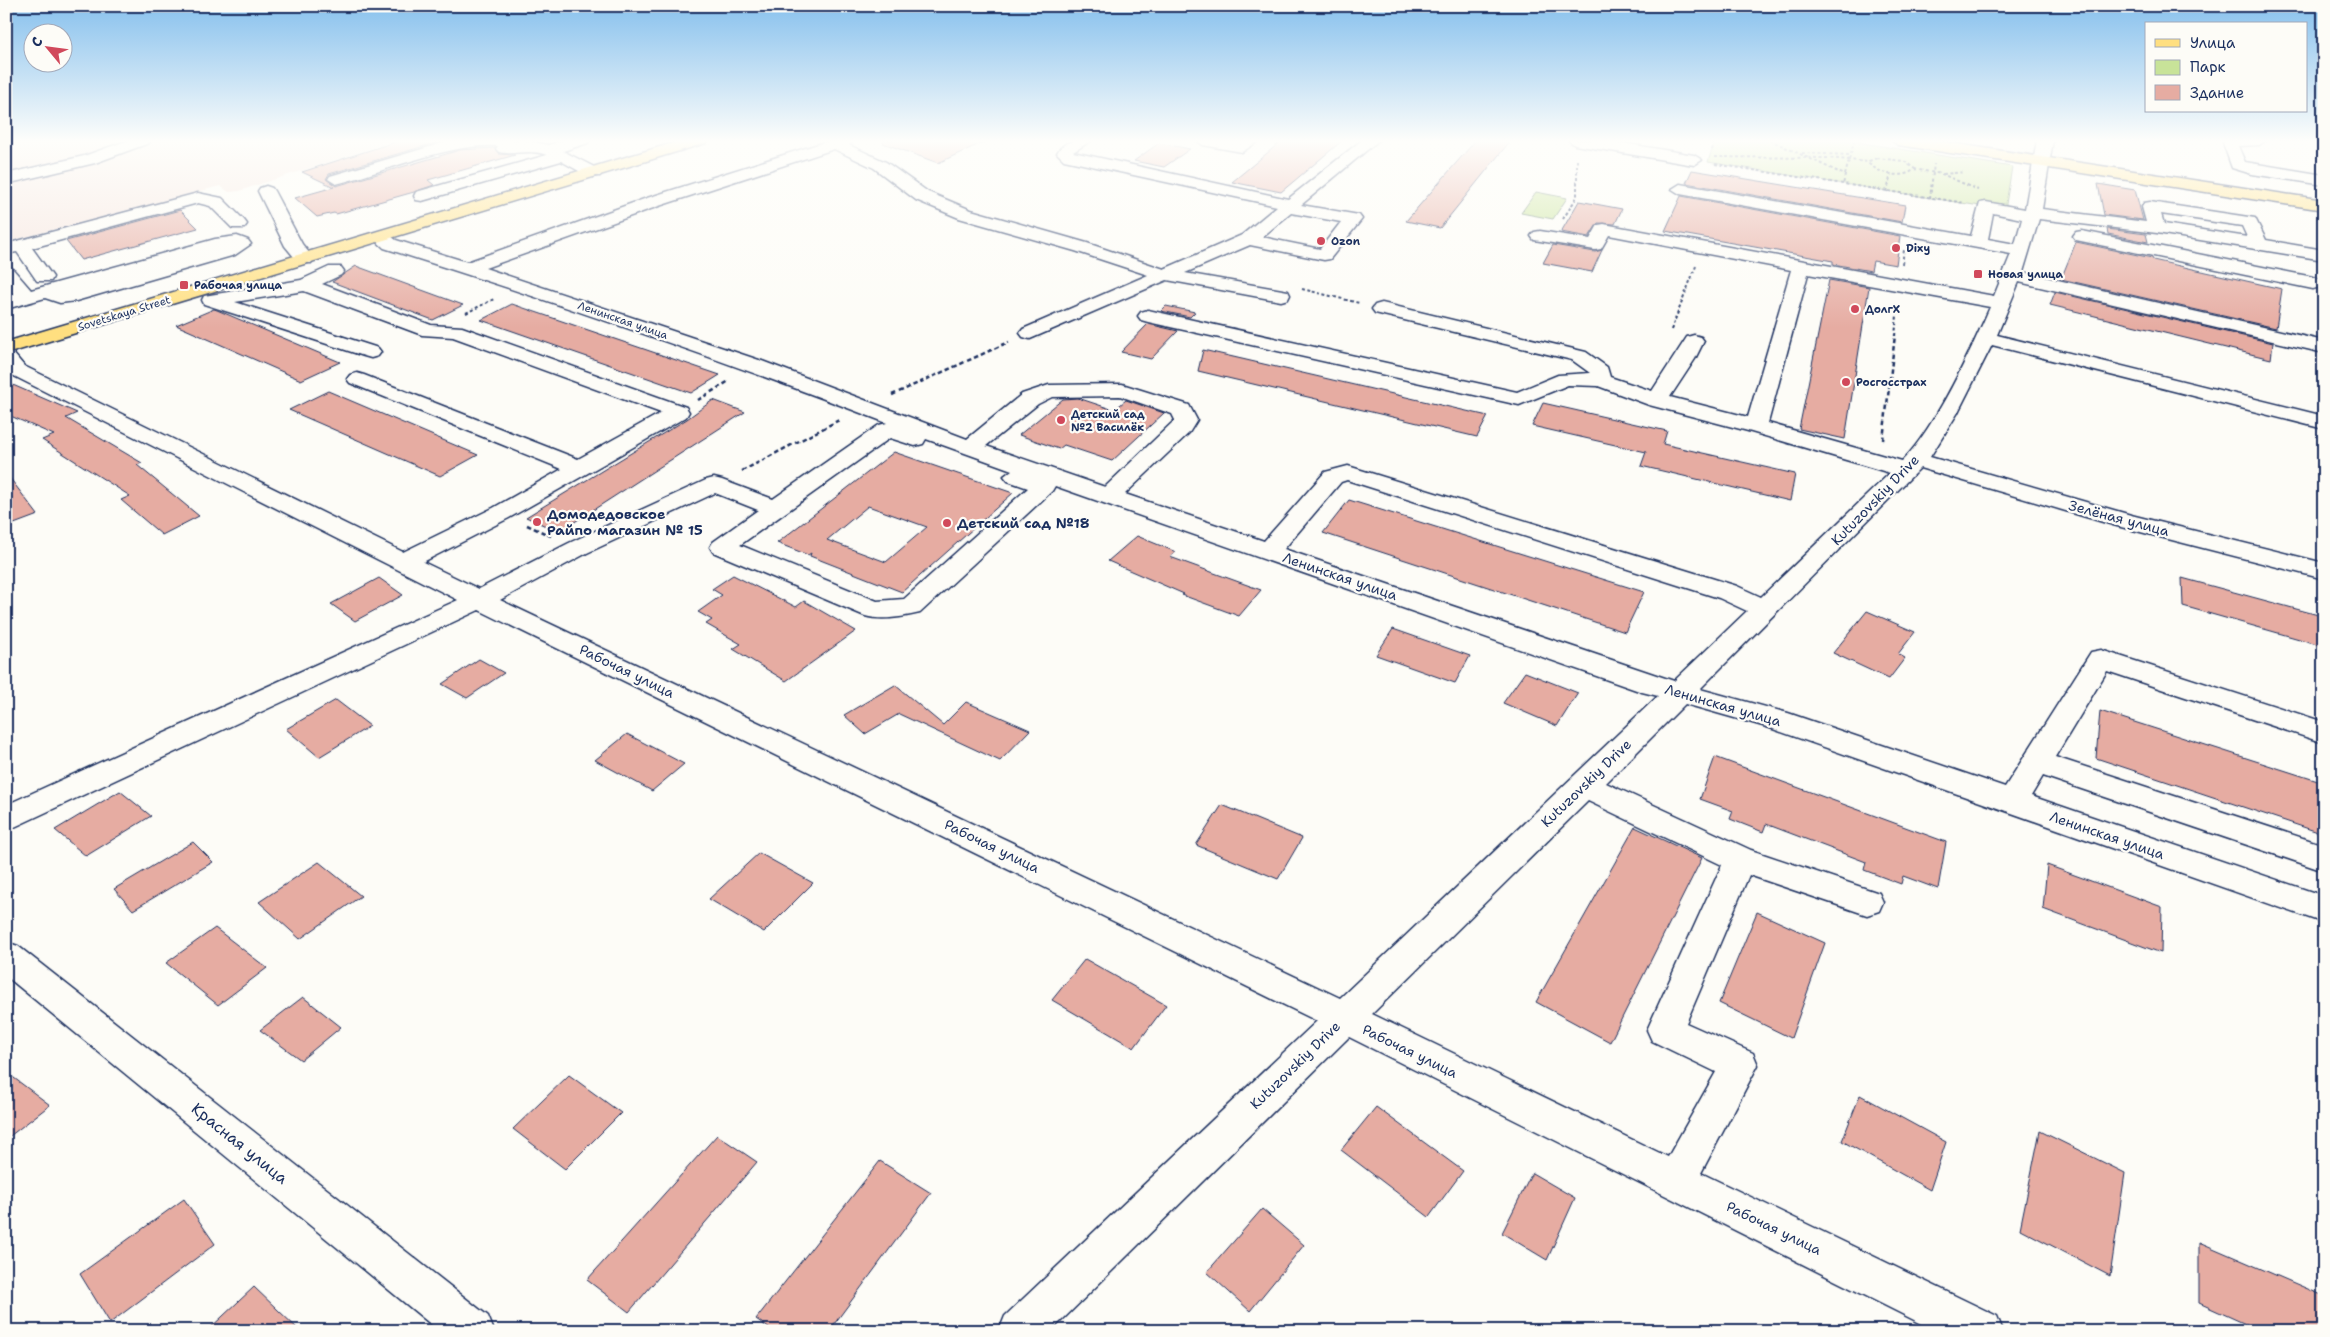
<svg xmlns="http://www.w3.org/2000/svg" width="2330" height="1337" font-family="'Shantell Sans',sans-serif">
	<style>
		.built { fill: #f6e4de }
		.green { fill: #c8e399; stroke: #72897c }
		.building { fill: #e6aca2; stroke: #1b2f5e; fill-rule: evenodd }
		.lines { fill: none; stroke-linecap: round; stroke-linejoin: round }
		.minor-casing { stroke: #1b2f5e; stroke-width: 3 }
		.major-casing { stroke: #1b2f5e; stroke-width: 3 }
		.path-far1 { stroke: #1b2f5e; stroke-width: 2; stroke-dasharray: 3 2.5; stroke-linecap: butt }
		.path { stroke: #1b2f5e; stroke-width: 2.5; stroke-dasharray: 4.5 3; stroke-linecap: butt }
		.minor { fill: #fdfcf7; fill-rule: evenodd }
		.major { fill: #ffdf80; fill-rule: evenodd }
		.poi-dot { fill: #d1495b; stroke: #fdfcf7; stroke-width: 2 }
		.labels { text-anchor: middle; stroke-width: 4.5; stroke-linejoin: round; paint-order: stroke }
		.far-poi-label { font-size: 11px; font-weight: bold; fill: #1b2f5e; stroke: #fdfcf7; text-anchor: start }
		.far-street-label { font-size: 11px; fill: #1b2f5e; stroke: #fdfcf7 }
		.street-label { font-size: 14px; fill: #1b2f5e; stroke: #fdfcf7 }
		.poi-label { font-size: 14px; font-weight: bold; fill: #1b2f5e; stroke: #fdfcf7; text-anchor: start }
		.near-street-label { font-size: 16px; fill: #1b2f5e; stroke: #fdfcf7 }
	</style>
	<rect width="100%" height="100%" fill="#fdfcf7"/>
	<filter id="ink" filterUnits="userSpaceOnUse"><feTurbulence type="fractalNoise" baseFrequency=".02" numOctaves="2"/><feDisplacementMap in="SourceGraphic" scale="10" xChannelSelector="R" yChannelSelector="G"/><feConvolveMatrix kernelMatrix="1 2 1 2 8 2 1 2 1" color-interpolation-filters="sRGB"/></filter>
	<g filter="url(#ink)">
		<path class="built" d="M6 140H397L239 191 229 192 220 186 6 242Z"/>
		<g class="green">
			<path d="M1715 140H1844L2012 167 2005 210 1708 162Z"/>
			<path d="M1536 192 1567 198 1553 219 1521 213Z"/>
		</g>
		<g class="building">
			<path d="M401 140H445L329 174 326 179 336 186 460 150 494 148 499 154 515 155 428 180 434 185 414 192 336 214 334 213 317 217 295 198 334 187 302 172Z"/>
			<path d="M884 140H988L938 163 883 143Z"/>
			<path d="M1283 140H1343L1281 192 1232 182Z"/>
			<path d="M1476 140H1511L1440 228 1406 221Z"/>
			<path d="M1159 143 1190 149 1164 167 1134 161Z"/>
			<path d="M1692 170 1905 205 1902 222 1686 183Z"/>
			<path d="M2098 184 2135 190 2143 220 2104 215Z"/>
			<path d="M1681 196 1900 236 1896 265 1873 261 1871 271 1833 264V261L1665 231Z"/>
			<path d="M1579 201 1622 209 1615 224 1598 223 1589 237 1561 232Z"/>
			<path d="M180 210 198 228 81 260 66 241Z"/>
			<path d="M2107 229 2146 234 2148 242 2108 234Z"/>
			<path d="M2076 242 2152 258 2153 260 2282 289 2276 328 2061 279Z"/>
			<path d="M1553 245 1595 252 1602 250 1592 272 1543 263Z"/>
			<path d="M356 266 463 305 433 320 332 282Z"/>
			<path d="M1829 280 1869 287 1845 439 1799 429Z"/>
			<path d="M2055 292 2273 343 2271 359 2050 305Z"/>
			<path d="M512 304 720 375 691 393 481 320Z"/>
			<path d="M1166 306 1195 312 1190 317 1161 311Z"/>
			<path d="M214 309 217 310 340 362 301 380 176 325Z"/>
			<path d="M1148 324 1178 331 1151 359 1121 352Z"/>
			<path d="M1203 350 1488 416 1477 437 1198 371Z"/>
			<path d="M6 382 77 413 66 418 142 463 137 465 199 516 162 535 121 500 130 496 42 440 54 435 6 414Z"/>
			<path d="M328 391 478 455 440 476 289 410Z"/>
			<path d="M1078 398 1114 410 1126 400 1164 413 1112 461 1064 445 1059 449 1019 435 1063 399Z"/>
			<path d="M713 400 745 412 559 532 526 517 687 419Z"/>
			<path d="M1543 403 1667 431 1663 444 1795 474 1790 501 1641 466 1646 452 1532 426Z"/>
			<path d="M894 452 1013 493 902 592 810 556 811 553 808 555 777 543ZM868 506 927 527 886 562 827 540Z"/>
			<path d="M6 473 38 515 6 527Z"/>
			<path d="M1349 500 1644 592 1625 632 1323 533Z"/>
			<path d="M1137 536 1176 552 1170 557 1261 590 1239 616 1182 595 1184 594 1108 561Z"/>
			<path d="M733 575 796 607 804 601 856 631 786 681 733 649 741 644 706 624 712 620 698 612 722 595 712 589Z"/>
			<path d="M379 578 403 595 355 621 331 604Z"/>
			<path d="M2182 578 2322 616 2324 646 2183 606Z"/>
			<path d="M1867 611 1915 632 1898 654 1905 658 1889 679 1833 653Z"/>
			<path d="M1393 629 1470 656 1455 683 1376 655Z"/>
			<path d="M479 659 504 673 467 698 442 684Z"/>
			<path d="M1525 672 1578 693 1557 726 1503 703Z"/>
			<path d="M895 685 943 725 966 702 1030 730 1000 761 899 714 865 734 844 715Z"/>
			<path d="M336 700 370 726 319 757 286 729Z"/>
			<path d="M2100 711 2324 783V834L2096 758Z"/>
			<path d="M627 734 684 764 652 791 595 760Z"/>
			<path d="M1715 757 1946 842 1938 889 1903 876 1901 884 1864 870 1866 862 1766 824 1763 832 1730 819 1733 811 1700 799Z"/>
			<path d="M120 791 151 816 86 856 55 830Z"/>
			<path d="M1222 805 1302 838 1278 879 1196 845Z"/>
			<path d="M1635 827 1702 858 1610 1042 1536 1002Z"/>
			<path d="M193 842 213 862 133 910 114 889Z"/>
			<path d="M759 853 813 883 764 932 709 899Z"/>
			<path d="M319 862 361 896 300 939 259 902Z"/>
			<path d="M2047 865 2162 907 2161 953 2043 909Z"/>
			<path d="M1757 912 1825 943 1791 1038 1719 1003Z"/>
			<path d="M215 928 267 968 218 1005 166 963Z"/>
			<path d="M1085 959 1166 1005 1134 1048 1052 1000Z"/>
			<path d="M303 997 341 1027 301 1060 260 1030Z"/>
			<path d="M6 1072 50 1105 6 1139Z"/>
			<path d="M569 1075 621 1113 565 1169 513 1129Z"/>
			<path d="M1860 1095 1946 1142 1930 1190 1842 1141Z"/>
			<path d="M1376 1107 1463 1171 1429 1217 1341 1150Z"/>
			<path d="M2040 1131 2125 1173 2110 1276 2020 1229Z"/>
			<path d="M717 1135 757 1162 629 1312 587 1280Z"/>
			<path d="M880 1161 931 1193 829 1331H773L756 1319Z"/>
			<path d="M1532 1173 1575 1198 1547 1260 1502 1233Z"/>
			<path d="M184 1199 215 1244 110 1323 80 1274Z"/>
			<path d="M1262 1209 1304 1245 1250 1311 1207 1272Z"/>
			<path d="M2199 1242 2324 1296V1331H2261L2199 1303Z"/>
			<path d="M254 1287 300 1331H207Z"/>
		</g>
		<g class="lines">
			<defs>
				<g id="minor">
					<path d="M129 140H151L149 143 95 163 6 184V174L84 156Z"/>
					<path d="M453 140H525L548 145 565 140H590L588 143 563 151 600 170 602 173 600 176H588L561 161 422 201 416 200 414 196 416 192 547 155C527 148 514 156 499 152L496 149 498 146C451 142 384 172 336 184L328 179 330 176Z"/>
					<path d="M831 140H854L849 145 886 162 928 192 971 210 1087 243 1164 269 1242 235 1277 206 1064 160 1057 153C1065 139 1078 140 1092 140L1073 152 1288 199 1362 140H1379L1301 205 1353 214 1359 215 1362 219 1330 259 1324 260 1250 245 1185 273 1288 291 1290 295 1288 299 1281 301 1167 280 1030 339 1023 337 1020 333 1023 329 1148 275 1075 251 959 218 916 200 874 168 834 149 659 206 485 268 762 361 967 439 1022 394 1049 385 1122 384 1189 405 1197 420 1189 433 1125 494 1264 541 1325 472 1348 466 1737 586 1761 597 1890 473 1748 431 1649 405 1598 386 1568 385 1519 405 1148 322 1141 320 1138 316 1141 312 1148 310 1517 392 1558 375 1590 373 1572 360 1375 313 1372 309 1375 305 1382 303 1586 352 1607 367 1610 377 1652 391 1687 337 1694 335 1701 337 1704 341 1695 359 1670 397 1748 417 1791 270 1609 235 1601 249 1595 250 1534 240 1531 236 1534 232 1540 231 1590 239 1598 225 1604 224 1994 296 2011 254 1680 194 1672 189 1680 184 1971 236 1980 203 1986 202 2025 209 2037 140H2053L2042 209 2146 222 2142 207 2144 203 2150 202 2255 218 2266 240 2324 250V260L2157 233 2039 219 2023 272 2324 341V353L2019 282 1997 335 2324 416V429L1992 345 1957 414 1930 457 2131 515 2324 563V579L2113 525 1920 468 1700 689 1788 713 2005 787 2091 652 2101 650 2324 722V743L2107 671 2055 757 2324 845V871L2043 776 2031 796 2324 896V923L1770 728 1685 704 1606 783 1751 850 1879 893 1883 902 1879 911 1867 915 1749 875 1686 1023 1753 1053 1758 1065 1701 1173 1997 1316 2003 1331H1936L1349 1037 1051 1331H999L1005 1316 1317 1021 479 610 6 831V805L458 600 10 374 6 370V351L13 353 24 366 403 552 493 508 562 469 350 383 347 379 350 375 357 373 364 375 578 459 661 413 453 337 422 335 304 291 235 302 378 348 381 352 378 356 371 358 364 356 204 304 202 300 204 296 301 280 329 267H341L344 271 341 275 322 284 431 325 462 327 686 407 689 412 686 417 509 518 423 562 479 589 569 543 706 480 714 478 722 480 773 499 879 425 887 423C721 359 553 301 384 248L372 237 375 233H387L396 240 467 262 647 198ZM1291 213 1341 222 1320 249 1262 237ZM1993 213 2022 219 2015 244 1988 239ZM2161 214 2242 226 2247 237 2164 224ZM1808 274 1990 307C1971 350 1935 429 1902 461L1768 423ZM1120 396 1172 414 1175 420 1105 487 986 446 1038 404 1052 397ZM890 438 915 446 923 444 926 439 1012 470 1004 476 1008 481 1028 488 904 599 877 601 740 545ZM1347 480 1719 598 1747 611 1674 681 1284 549 1341 482ZM1055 486 1642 692 1658 696 1340 998 500 600 587 553 715 493 758 510 713 542 710 547 713 552 865 616C882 621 903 617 920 613L1052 491ZM1588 801 1722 865 1647 1030 1652 1041 1716 1072 1668 1157 1372 1014Z"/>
					<path d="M1196 140H1260L1242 152 1203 145Z"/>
					<path d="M1568 140H1605L1694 155 1702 160 1694 165 1575 145Z"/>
					<path d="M2222 140H2266L2259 145 2238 146 2245 162 2324 175V185L2252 174 2232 168Z"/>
					<path d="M266 186 272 188 274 191 302 244 314 259 311 263H299L285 246 258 191 260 188Z"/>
					<path d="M198 193 222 198 244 220 247 224 244 228H232L210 206 198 203 32 248 53 277 51 281H37L17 252 6 254V244Z"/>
					<path d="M2082 231 2313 277 2320 279 2322 283 2320 287 2313 289 2076 240 2073 236 2076 232Z"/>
					<path d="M237 236 248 240 251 244 235 255 76 301 60 303 45 298 6 309V297L14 295 6 284V267L12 268 31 290 215 239Z"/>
					<path d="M6 942 18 946 488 1316 494 1331H439L6 976Z"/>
				</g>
				<g id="major">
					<path d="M683 140H708L706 143 6 354V342Z"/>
					<path d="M1891 140H1931L2324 200V210L1898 145Z"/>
				</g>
			</defs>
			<use href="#minor" class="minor-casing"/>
			<use href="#major" class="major-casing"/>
			<g class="path-far1">
				<path d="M1770 140 1845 175 1843 185"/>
				<path d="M1712 150 1715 140"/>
				<path d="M1802 153 1850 155"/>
				<path d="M1715 157 1829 158 1869 162"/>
				<path d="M1877 158 1904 161 1915 169C1902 180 1881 174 1869 164V161Z"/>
				<path d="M1715 164 1965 203"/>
				<path d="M1914 169 1942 174 1978 190"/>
				<path d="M1943 174 1964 172"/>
				<path d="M1845 175 1854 142"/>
				<path d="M1887 192 1891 173"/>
				<path d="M1930 198 1934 164"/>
				<path d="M1563 219 1577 197V160"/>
				<path d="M1902 264 1904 250"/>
				<path d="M1302 289 1359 303"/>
				<path d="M2320 302 2324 314"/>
				<path d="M466 313 494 299"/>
				<path d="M1671 330 1696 266"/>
				<path d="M1895 336 1898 305"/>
			</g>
			<g class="path">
				<path d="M892 395 1009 342"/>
				<path d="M698 400 729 381"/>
				<path d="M1883 440 1895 335"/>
				<path d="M742 471 839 420"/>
				<path d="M527 525 551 536"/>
			</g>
			<use href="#minor" class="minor"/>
			<use href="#major" class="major"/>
		</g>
	</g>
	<linearGradient id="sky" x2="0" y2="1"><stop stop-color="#86c0ed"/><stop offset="0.43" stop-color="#fefefb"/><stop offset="1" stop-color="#fefefb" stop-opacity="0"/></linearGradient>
	<rect width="2330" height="328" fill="url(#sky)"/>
	<g class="poi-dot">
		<circle cx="1321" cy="241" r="5"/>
		<circle cx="1896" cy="248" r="5"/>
		<rect x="1973" y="269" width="10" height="10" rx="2.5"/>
		<rect x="179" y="280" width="10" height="10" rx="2.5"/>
		<circle cx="1855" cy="309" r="5"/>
		<circle cx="1846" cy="382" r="5"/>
		<circle cx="1061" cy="420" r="5"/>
		<circle cx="537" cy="522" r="5"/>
		<circle cx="947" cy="523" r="5"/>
	</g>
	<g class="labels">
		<g class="far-poi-label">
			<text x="1331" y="245">Ozon</text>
			<text x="1906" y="252">Dixy</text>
			<text x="1988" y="278">Новая улица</text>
			<text x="194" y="289">Рабочая улица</text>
			<text x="1865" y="313">ДолгХ</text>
			<text x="1856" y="386">Росгосстрах</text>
			<text x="1071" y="418">Детский сад<tspan x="1071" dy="13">№2 Василёк</tspan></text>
		</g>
		<g class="far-street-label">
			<text transform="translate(124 313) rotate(-17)" y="4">Sovetskaya Street</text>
			<text transform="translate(623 320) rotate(19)" y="4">Ленинская улица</text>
		</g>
		<g class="street-label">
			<text transform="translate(1875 500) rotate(-46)" y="5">Kutuzovskiy Drive</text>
			<text transform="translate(2119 518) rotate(15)" y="5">Зелёная улица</text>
			<text transform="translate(1340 576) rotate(19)" y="5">Ленинская улица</text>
			<text transform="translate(627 671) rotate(26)" y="5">Рабочая улица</text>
			<text transform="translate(1723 705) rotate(16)" y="5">Ленинская улица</text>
			<text transform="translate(1586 783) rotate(-44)" y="5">Kutuzovskiy Drive</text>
			<text transform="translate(2107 835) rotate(19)" y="5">Ленинская улица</text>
			<text transform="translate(992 846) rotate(26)" y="5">Рабочая улица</text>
			<text transform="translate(1410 1051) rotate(26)" y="5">Рабочая улица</text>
			<text transform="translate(1295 1065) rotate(-44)" y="5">Kutuzovskiy Drive</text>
			<text transform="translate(1774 1228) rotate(26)" y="5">Рабочая улица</text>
		</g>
		<g class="poi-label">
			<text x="547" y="519">Домодедовское<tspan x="547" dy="16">Райпо магазин № 15</tspan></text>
			<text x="957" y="528">Детский сад №18</text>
		</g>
		<g class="near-street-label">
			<text transform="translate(240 1143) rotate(39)" y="6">Красная улица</text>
		</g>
	</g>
	<rect width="2330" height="1337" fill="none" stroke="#fdfcf7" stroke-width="25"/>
	<rect x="12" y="12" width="2305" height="1312" fill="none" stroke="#1b2f5e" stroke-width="2" filter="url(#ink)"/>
	<rect x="2145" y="22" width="162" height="90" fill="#fdfcf7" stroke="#a3aaba"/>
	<rect x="2155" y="39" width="25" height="8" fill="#ffdf80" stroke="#a3aaba"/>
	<text x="2190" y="48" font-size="15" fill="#1b2f5e">Улица</text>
	<rect x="2155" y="60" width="25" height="15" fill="#c8e399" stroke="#a3aaba"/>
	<text x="2190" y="72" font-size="15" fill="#1b2f5e">Парк</text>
	<rect x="2155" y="85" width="25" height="15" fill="#e6aca2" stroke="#a3aaba"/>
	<text x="2190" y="98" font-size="15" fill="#1b2f5e">Здание</text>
	<g transform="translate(48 48) rotate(299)"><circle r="24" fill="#fdfcf7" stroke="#a3aaba"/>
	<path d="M0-4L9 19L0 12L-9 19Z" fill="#d1495b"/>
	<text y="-8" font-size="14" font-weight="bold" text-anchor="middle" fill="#1b2f5e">С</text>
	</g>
</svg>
